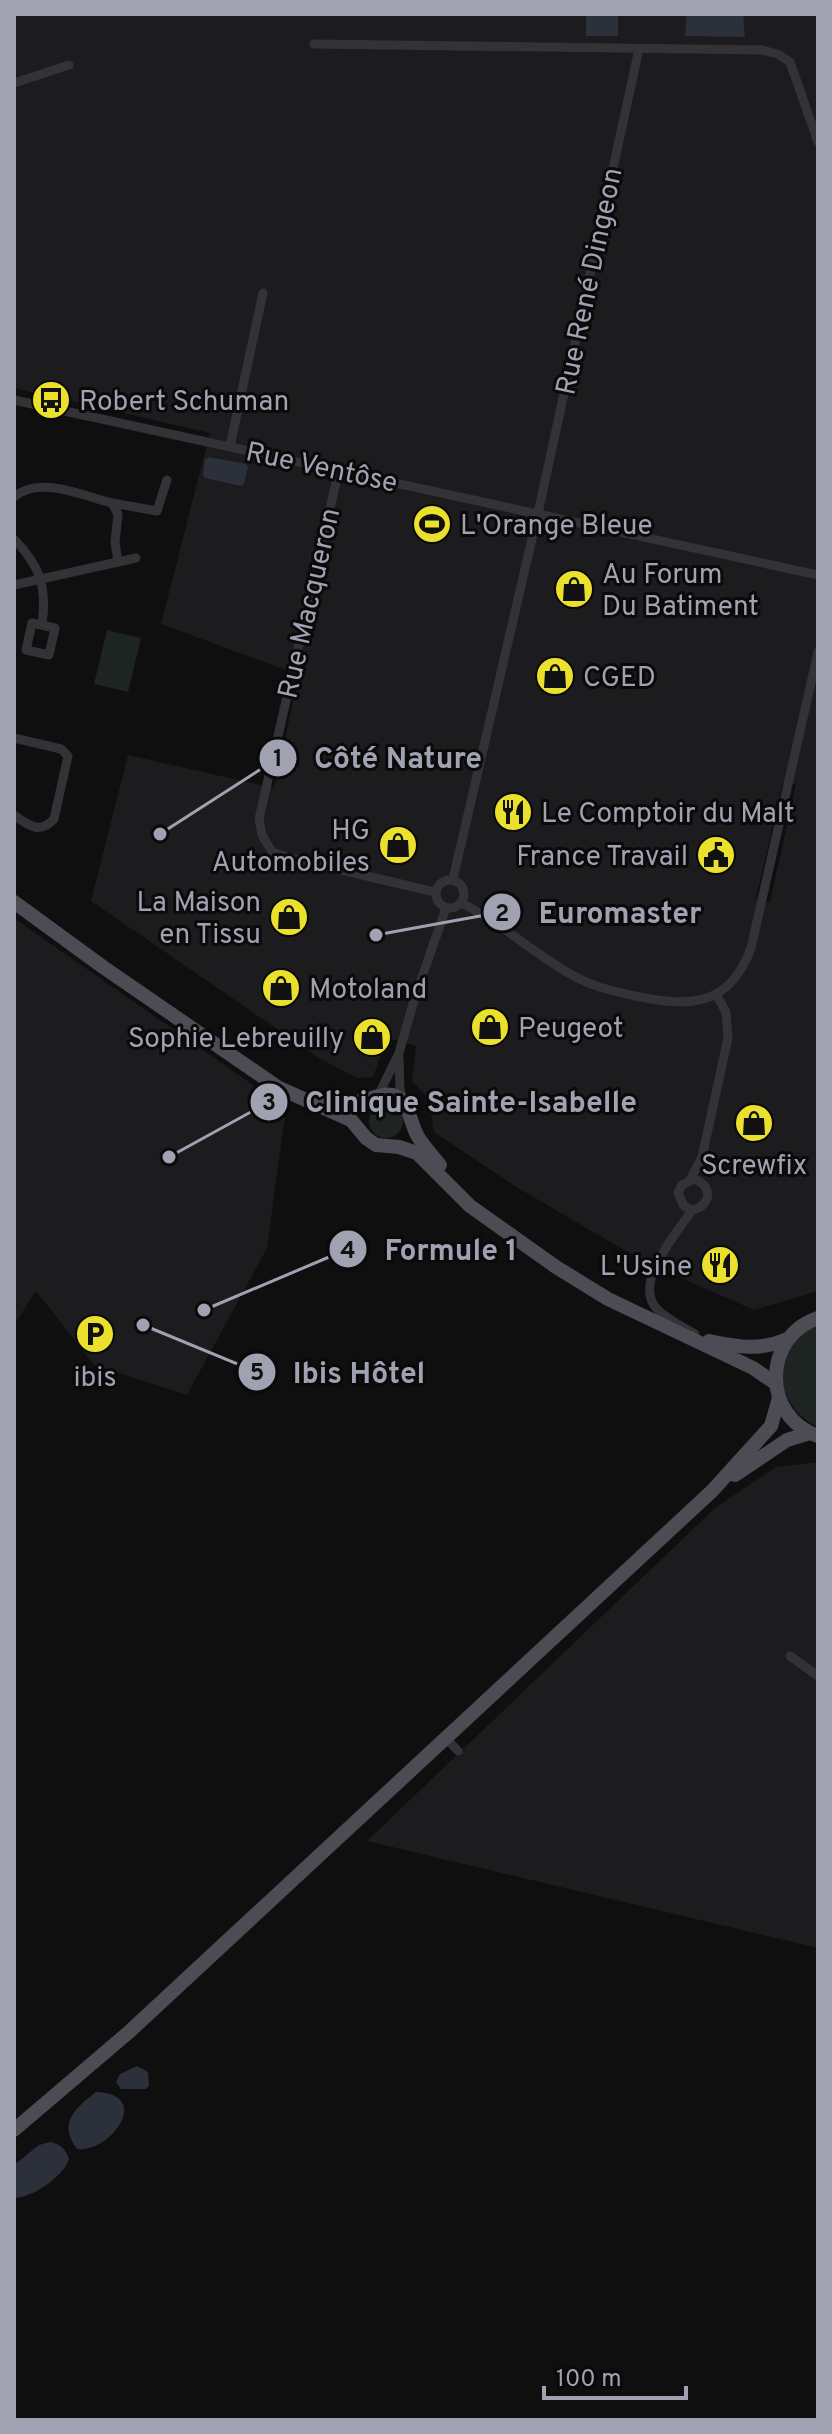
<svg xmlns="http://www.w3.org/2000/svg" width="832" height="2434" font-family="Overpass,sans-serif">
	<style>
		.built { fill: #1c1b1d; fill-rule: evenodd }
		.green { fill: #1d2421 }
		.water { fill: #2b303a }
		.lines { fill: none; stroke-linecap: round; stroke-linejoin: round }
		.minor { stroke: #333237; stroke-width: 9 }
		.primary { stroke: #4d4c54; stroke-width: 14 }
		.labels { text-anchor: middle; stroke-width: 6; stroke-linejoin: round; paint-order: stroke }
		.street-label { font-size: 28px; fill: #a0a1b1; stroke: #0a0a0b }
		.poi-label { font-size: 28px; fill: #a0a1b1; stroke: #0a0a0b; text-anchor: start }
		.leader { fill: none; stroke: #a0a1b1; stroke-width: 3 }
		.callout-dot { fill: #a0a1b1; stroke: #0a0a0b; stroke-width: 3 }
		.mark-label { font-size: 24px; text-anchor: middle; font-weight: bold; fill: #111 }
		.callout-label { font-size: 30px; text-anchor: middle; font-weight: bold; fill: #a0a1b1; stroke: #0a0a0b; stroke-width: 6; stroke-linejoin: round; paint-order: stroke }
	</style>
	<rect width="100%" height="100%" fill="#0f0f10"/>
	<g class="built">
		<path d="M14 14H818V1291L754 1310 643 1261 518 1188 434 1132 429 1099 412 1081 416 1046 387 1038 373 1077 357 1078 319 1058 91 901 128 755 274 788 299 675 161 624 210 433 14 388ZM783 782 796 784 770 902 756 898Z"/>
		<path d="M14 918 286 1108 267 1248 187 1395 94 1365 36 1291 14 1325Z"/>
		<path d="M818 1462V1948L367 1841 715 1508 776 1467Z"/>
	</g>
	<g class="green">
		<path d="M107 630 141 638 128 692 94 684Z"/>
		<circle cx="386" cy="1121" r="17"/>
		<path d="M818 1323V1427C771 1405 770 1344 818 1323Z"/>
	</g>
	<g class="water">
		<rect x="586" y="14" width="32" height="22"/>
		<path d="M687 14H743L745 37 685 36Z"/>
		<path d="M209 457 246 464 248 467 244 484 241 486 205 478 203 475 205 459Z"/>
		<path d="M137 2066 148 2072 149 2086 146 2089H121L116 2082 120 2074Z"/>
		<path d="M96 2092C153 2094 111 2153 77 2149 58 2123 74 2109 96 2092Z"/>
		<path d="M50 2142C60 2144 66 2149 69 2159 64 2176 32 2198 14 2198V2165L39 2145Z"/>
	</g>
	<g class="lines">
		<g class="minor">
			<path d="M314 44 762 50 778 54 790 62 818 142"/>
			<path d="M14 83 69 65"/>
			<path d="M14 400 818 575"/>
			<path d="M230 446 263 293"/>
			<path d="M339 469 259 819 262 835 272 852 290 858 435 892"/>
			<path d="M14 497C39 475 83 496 112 503L118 514 115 542 118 562"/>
			<path d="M112 503 157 511 167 480"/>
			<path d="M14 539C41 567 47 587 42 625"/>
			<path d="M14 585 136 558"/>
			<path d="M32 623 55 628 49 655 26 650Z"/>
			<path d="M14 738 61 749 68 756 54 819C40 835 28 825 14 815"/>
			<path d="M453 879 538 513 639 49"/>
			<circle cx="450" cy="894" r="14"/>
			<path d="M461 903C500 921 537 957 576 977 594 987 614 991 635 996 688 1007 729 1008 751 948L818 652"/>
			<path d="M399 1058 400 1090 403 1099"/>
			<path d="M378 1096 399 1053 415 997 446 908"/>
			<path d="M690 1180 702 1157 728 1038 726 1012 716 994"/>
			<path d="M692 1210 684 1206 678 1193 682 1185 694 1179C713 1185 712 1206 692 1210 677 1233 632 1283 657 1309 667 1319 683 1327 695 1334"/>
			<path d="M790 1656 818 1676"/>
			<path d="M446 1738 458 1751"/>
		</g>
		<g class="primary">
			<path d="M14 902 103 967 279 1088 351 1120 366 1138 376 1145 399 1147 417 1153 470 1206 556 1267 608 1299 753 1368 775 1383"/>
			<path d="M324 1100C351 1106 354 1103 379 1096 408 1087 408 1118 417 1135 423 1146 433 1156 440 1165"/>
			<path d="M818 1318C762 1337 762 1417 818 1436"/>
			<path d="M709 1341C738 1347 760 1351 788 1339"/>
			<path d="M735 1475 787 1440 810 1433"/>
			<path d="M14 2130 129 2032 712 1491 771 1426 779 1398"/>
		</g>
	</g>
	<defs>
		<symbol id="bus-disc" viewBox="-11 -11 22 22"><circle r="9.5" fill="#ebe12c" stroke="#0a0a0b"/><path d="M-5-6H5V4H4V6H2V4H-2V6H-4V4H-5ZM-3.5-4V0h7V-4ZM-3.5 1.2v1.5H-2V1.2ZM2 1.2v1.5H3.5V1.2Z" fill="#111"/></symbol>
		<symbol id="stadium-disc" viewBox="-11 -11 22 22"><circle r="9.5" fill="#ebe12c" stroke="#0a0a0b"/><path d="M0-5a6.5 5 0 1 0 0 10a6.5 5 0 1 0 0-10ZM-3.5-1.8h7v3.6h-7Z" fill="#111"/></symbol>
		<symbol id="shop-disc" viewBox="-11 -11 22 22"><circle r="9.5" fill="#ebe12c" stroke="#0a0a0b"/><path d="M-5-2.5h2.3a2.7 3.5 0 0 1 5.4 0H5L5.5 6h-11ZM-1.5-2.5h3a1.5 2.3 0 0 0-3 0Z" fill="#111"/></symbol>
		<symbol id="restaurant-disc" viewBox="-11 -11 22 22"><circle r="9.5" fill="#ebe12c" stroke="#0a0a0b"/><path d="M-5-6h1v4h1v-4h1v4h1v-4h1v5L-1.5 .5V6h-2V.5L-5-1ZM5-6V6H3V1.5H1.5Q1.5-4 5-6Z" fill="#111"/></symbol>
		<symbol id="civic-disc" viewBox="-11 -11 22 22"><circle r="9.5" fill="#ebe12c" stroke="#0a0a0b"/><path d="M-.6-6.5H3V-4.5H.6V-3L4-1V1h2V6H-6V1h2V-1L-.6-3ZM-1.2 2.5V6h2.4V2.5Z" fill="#111"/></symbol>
		<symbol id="parking-disc" viewBox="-11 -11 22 22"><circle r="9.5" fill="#ebe12c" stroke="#0a0a0b"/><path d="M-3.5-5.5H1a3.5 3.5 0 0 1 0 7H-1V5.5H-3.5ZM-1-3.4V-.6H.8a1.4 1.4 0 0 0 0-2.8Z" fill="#111"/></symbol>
	</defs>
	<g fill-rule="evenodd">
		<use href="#bus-disc" x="29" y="378" width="44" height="44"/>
		<use href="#stadium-disc" x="410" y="502" width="44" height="44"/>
		<use href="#shop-disc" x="552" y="567" width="44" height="44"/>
		<use href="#shop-disc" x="533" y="654" width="44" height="44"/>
		<use href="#restaurant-disc" x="491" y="790" width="44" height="44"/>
		<use href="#shop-disc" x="376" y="823" width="44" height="44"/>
		<use href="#civic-disc" x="694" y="833" width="44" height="44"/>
		<use href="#shop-disc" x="267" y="895" width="44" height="44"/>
		<use href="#shop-disc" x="259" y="966" width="44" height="44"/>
		<use href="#shop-disc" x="468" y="1005" width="44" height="44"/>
		<use href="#shop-disc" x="350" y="1015" width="44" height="44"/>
		<use href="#shop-disc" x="732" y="1101" width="44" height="44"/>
		<use href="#restaurant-disc" x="698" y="1243" width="44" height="44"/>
		<use href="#parking-disc" x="73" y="1312" width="44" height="44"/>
	</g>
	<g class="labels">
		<g class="street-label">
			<text transform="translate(588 281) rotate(-78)" y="10">Rue René Dingeon</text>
			<text transform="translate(322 466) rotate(12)" y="10">Rue Ventôse</text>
			<text transform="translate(308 603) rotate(-77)" y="10">Rue Macqueron</text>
		</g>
		<g class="poi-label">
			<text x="79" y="410">Robert Schuman</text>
			<text x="460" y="534">L'Orange Bleue</text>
			<text x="602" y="583">Au Forum<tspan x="602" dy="32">Du Batiment</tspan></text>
			<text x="583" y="686">CGED</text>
			<text x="541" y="822">Le Comptoir du Malt</text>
			<text x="370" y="839" text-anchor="end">HG<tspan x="370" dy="32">Automobiles</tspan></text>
			<text x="688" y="865" text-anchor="end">France Travail</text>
			<text x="261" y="911" text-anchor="end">La Maison<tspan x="261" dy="32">en Tissu</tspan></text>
			<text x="309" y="998">Motoland</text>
			<text x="518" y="1037">Peugeot</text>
			<text x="344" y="1047" text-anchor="end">Sophie Lebreuilly</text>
			<text x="754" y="1174" text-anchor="middle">Screwfix</text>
			<text x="692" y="1275" text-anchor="end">L'Usine</text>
			<text x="95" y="1386" text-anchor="middle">ibis</text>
		</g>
	</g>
	<path class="leader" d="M160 834L278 758M376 935L502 912M169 1157L269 1102M204 1310L348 1249M143 1325L257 1372"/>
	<g class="callout-dot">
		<circle cx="160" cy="834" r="8"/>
		<circle cx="376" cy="935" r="8"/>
		<circle cx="169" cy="1157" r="8"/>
		<circle cx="204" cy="1310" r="8"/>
		<circle cx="143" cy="1325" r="8"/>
		<circle cx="278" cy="758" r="20"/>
		<circle cx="502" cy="912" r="20"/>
		<circle cx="269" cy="1102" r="20"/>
		<circle cx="348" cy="1249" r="20"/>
		<circle cx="257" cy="1372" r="20"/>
	</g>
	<g class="mark-label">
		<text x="278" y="766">1</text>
		<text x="502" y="921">2</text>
		<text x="269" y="1110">3</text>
		<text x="348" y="1258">4</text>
		<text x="257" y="1380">5</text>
	</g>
	<g class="callout-label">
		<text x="398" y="768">Côté Nature</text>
		<text x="620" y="923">Euromaster</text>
		<text x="471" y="1112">Clinique Sainte-Isabelle</text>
		<text x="451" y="1260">Formule 1</text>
		<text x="359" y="1383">Ibis Hôtel</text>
	</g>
	<rect width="832" height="2434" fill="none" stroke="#a0a1b1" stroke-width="32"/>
	<path d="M544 2386v12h142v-12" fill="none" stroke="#a0a1b1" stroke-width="4"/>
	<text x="556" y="2386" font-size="24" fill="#a0a1b1" stroke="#0a0a0b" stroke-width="6" paint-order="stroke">100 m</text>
</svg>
